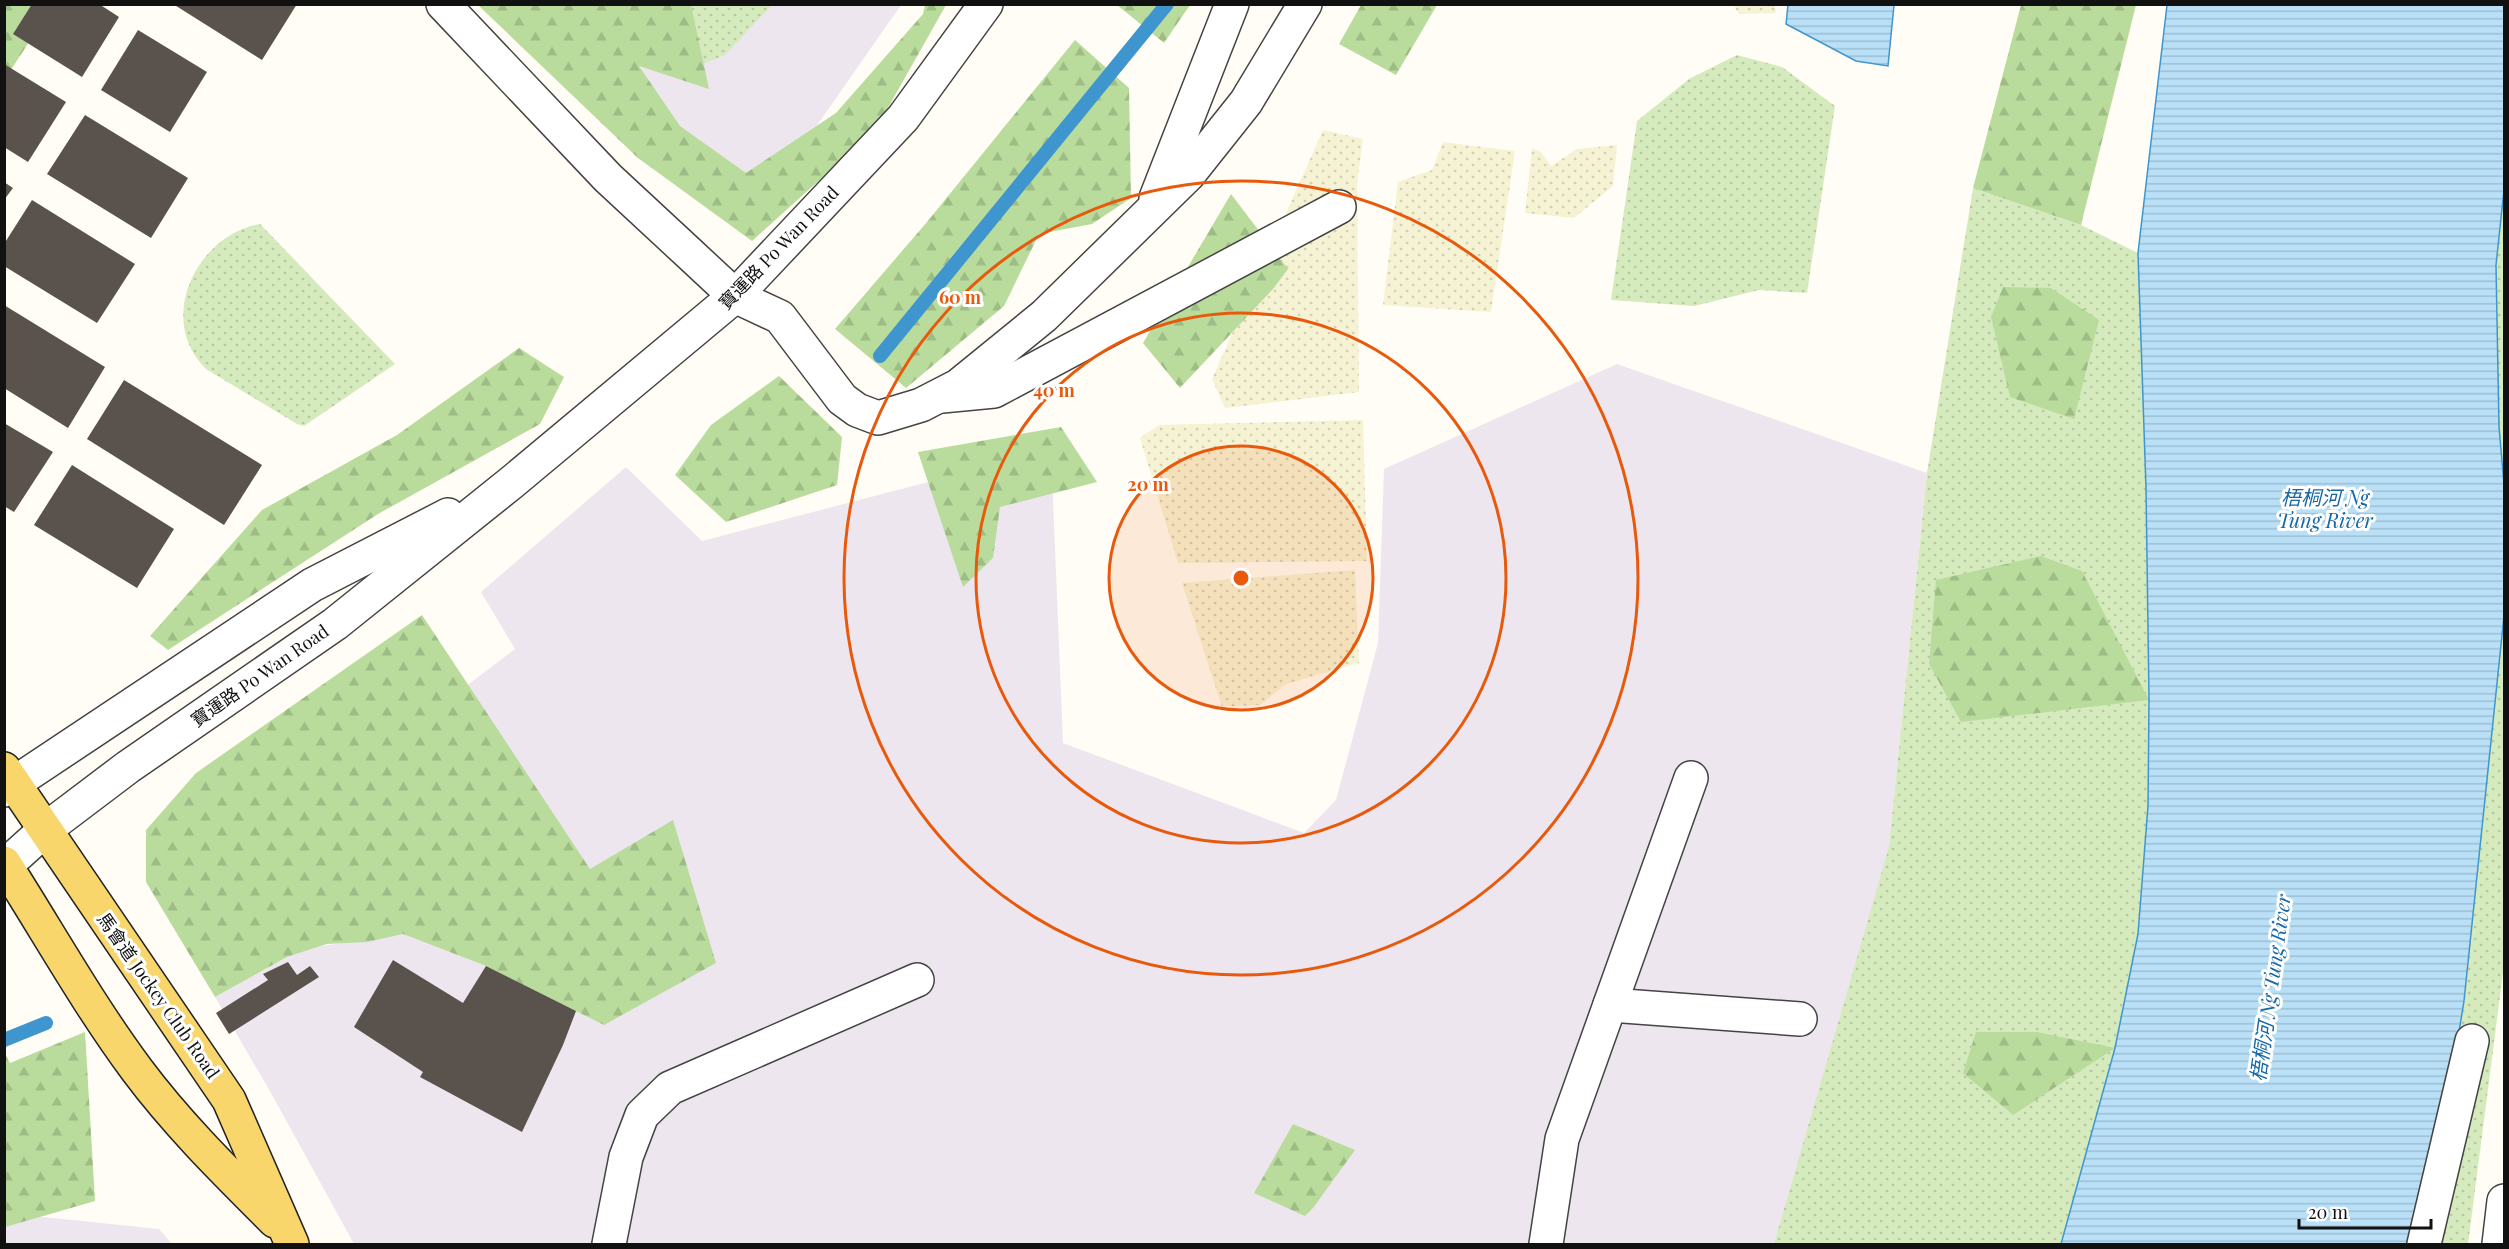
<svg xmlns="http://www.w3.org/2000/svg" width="2509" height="1249" font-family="'Playfair Display','Noto Sans SC',serif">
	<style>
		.industrial { fill: #eee6ef }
		.farmland { fill: url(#farmland-dots) }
		.green { fill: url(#green-dots) }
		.forest { fill: url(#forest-firs) }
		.water { fill: url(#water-rules); stroke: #3f96cf; stroke-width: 1.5 }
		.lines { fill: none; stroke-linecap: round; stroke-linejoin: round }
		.stream { stroke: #3f96cf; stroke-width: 14 }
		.building { fill: #5a524d }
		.minor-casing { stroke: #444; stroke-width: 36 }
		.major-casing { stroke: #222; stroke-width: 36 }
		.minor { stroke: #fff; stroke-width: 33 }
		.major { stroke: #f9d66b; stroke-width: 33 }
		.ring { fill: none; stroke: #e8590c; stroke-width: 3 }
		.labels { text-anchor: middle; stroke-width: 6; stroke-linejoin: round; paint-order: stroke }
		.street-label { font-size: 18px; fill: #111; stroke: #fff }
		.water-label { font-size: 20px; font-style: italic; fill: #1768a6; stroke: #fff }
		.centre { fill: #e8590c; stroke: #fff; stroke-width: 3 }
		.ring-label { font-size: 18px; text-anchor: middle; font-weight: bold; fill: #e8590c; stroke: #fff; stroke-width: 6; stroke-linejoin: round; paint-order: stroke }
	</style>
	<defs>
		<pattern id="farmland-dots" width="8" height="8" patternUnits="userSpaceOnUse" patternTransform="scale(1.5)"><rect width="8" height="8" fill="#f6f3d4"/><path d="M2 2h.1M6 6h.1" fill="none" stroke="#d2cfb5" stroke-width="1.8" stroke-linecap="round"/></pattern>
		<pattern id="green-dots" width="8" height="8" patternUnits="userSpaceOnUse" patternTransform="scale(1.5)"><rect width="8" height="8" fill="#d5ebbd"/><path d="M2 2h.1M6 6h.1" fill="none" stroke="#b6c8a1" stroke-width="1.8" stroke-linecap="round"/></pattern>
		<pattern id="forest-firs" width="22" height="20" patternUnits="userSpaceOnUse" patternTransform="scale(1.5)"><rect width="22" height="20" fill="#b9dc9c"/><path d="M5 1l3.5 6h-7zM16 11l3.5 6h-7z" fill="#9ebc85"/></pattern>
		<pattern id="water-rules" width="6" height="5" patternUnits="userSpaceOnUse" patternTransform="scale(1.5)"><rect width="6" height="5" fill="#b9e0f7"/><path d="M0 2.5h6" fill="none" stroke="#9ebfd3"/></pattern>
	</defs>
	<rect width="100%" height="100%" fill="#fffdf5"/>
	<g class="industrial">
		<path d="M550 5H901L751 220Z"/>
		<path d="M1617 364 1927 473 1886 878 1777 1244H354L271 1093 215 997 287 957 321 946 403 934 486 966 440 706 515 649 481 592 626 467 702 541 1051 450 1063 743 1304 833 1336 800 1378 643 1384 469Z"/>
		<path d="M5 1213 159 1229 172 1244H5Z"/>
	</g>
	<g class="farmland">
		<path d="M1733 5H1775L1776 13 1739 14Z"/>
		<path d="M1323 130 1363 139 1357 183 1359 392 1225 408 1212 379Z"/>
		<path d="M1443 142 1515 151 1491 312 1383 305 1398 182 1432 170Z"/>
		<path d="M1617 145 1613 186 1574 218 1525 213 1532 148 1541 152 1551 166 1577 149Z"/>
		<path d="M1363 420 1367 561 1178 563 1140 438 1159 425Z"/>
		<path d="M1355 570 1359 663 1286 684 1260 705 1222 707 1182 583Z"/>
	</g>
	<g class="green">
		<path d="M630 5H772L725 55 693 68Z"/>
		<path d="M1737 55 1782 67 1835 106 1807 293 1759 290 1694 306 1611 300 1637 121 1689 79Z"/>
		<path d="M1973 188 2081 225 2138 253 2146 488 2149 700 2148 806 2138 934 2115 1048 2061 1244H1774L1889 847 1927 473Z"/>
		<path d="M2504 190V484L2499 427 2496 265Z"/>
		<path d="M260 224 395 364 304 426 297 424 206 369C155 319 197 235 260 224Z"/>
		<path d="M2504 616V965L2468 1244H2411L2451 1081 2464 1001Z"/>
	</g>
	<g class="forest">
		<path d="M5 5H53L5 79Z"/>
		<path d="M478 5H691L709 89 639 66 680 126 746 173 836 113 923 14 925 5H946L876 129 752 241 638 158Z"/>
		<path d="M1117 5H1190L1164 43Z"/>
		<path d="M1361 5H1437L1396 75 1339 44Z"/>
		<path d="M2021 5H2136L2081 225 1973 188Z"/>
		<path d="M1075 40 1129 88 1131 198 1092 224 1039 234 1004 306 906 388 835 329 927 222Z"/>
		<path d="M1231 194 1288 269 1273 289 1180 388 1143 343Z"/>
		<path d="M2003 287 2051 288 2099 320 2074 419 2010 397 1991 317Z"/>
		<path d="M519 348 564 377 540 424 378 514 168 650 150 636 262 510 397 435Z"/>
		<path d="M779 376 842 437 837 485 726 522 675 475 711 425Z"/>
		<path d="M1061 427 1097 482 1000 507 993 558 963 587 918 452Z"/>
		<path d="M2041 556 2082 571 2149 700 1961 722 1929 664 1936 580Z"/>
		<path d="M422 615 590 869 673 820 716 963 604 1025 486 966 403 934 367 942 327 944 287 957 215 997 146 882V830L196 773Z"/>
		<path d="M85 1032 95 1201 5 1227V1054L10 1063Z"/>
		<path d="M1976 1032H2037L2115 1048 2013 1115 1963 1073Z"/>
		<path d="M1293 1124 1355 1150 1313 1208 1305 1216 1254 1193Z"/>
	</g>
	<g class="water">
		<path d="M1788 5H1894L1888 66 1856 61 1786 24Z"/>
		<path d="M2167 5H2504V190L2496 265 2499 427 2504 484V616L2464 1001 2451 1081 2411 1244H2061L2115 1048 2138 934 2148 806 2149 700 2146 488 2138 253Z"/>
	</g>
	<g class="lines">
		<g class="stream">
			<path d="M880 356 1167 4"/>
			<path d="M4 1040 46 1023"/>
		</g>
	</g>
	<g class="building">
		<path d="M32 4H99L119 17 82 77 13 34Z"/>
		<path d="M173 4H297L262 60Z"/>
		<path d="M138 30 207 72 170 132 101 90Z"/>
		<path d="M4 64 66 102 28 162 4 147Z"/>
		<path d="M85 115 188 178 151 238 47 174Z"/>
		<path d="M4 182 13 188 4 200Z"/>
		<path d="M32 200 135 264 97 323 4 266V244Z"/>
		<path d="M4 305 105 367 68 428 4 388Z"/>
		<path d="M124 380 262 465 224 525 87 439Z"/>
		<path d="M4 423 53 452 14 512 4 506Z"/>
		<path d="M72 465 174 529 137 588 34 525Z"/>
		<path d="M393 960 463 1003 486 966 576 1011 563 1045 522 1132 420 1077 423 1072 354 1027Z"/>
		<path d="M288 962 297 975 310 966 319 977 229 1034 216 1013 268 980 263 974Z"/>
	</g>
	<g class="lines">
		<defs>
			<g id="minor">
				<path d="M443 4 608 178 691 255 735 296 780 317 842 399 857 410 878 418 921 405 958 386 1044 316 1188 175 1246 102 1305 4"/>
				<path d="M1156 198 1232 4"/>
				<path d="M942 396 994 391 1339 207"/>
				<path d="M4 790 312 585 448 515"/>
				<path d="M6 865 46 829 128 767 335 624 511 483 735 296 903 118 986 4"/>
				<path d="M1610 1005 1800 1019"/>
				<path d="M609 1244 626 1157 642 1115 670 1088 917 980"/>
				<path d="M1546 1244 1562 1139 1691 778"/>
				<path d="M2424 1244 2472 1041"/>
				<path d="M2499 1244 2504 1201"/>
			</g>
			<g id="major">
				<path d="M4 769 229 1100 292 1244"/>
				<path d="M4 863C48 932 88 1004 137 1070 178 1125 227 1173 275 1221"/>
			</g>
		</defs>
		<use href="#minor" class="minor-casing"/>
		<use href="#major" class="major-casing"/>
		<use href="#minor" class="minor"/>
		<use href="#major" class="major"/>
	</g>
	<circle cx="1241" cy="578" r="132" fill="#e8590c" fill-opacity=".12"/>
	<g class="ring">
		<circle cx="1241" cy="578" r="132"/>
		<circle cx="1241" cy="578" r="265"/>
		<circle cx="1241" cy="578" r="397"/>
	</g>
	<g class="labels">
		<g class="street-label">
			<text transform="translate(779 248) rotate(-46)" y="6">寶運路 Po Wan Road</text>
			<text transform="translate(260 676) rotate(-35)" y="6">寶運路 Po Wan Road</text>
			<text transform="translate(158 996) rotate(55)" y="6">馬會道 Jockey Club Road</text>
		</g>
		<g class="water-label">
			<text x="2325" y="505">梧桐河 Ng<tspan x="2325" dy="23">Tung River</tspan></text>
			<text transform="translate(2271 988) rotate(-82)" y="7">梧桐河 Ng Tung River</text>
		</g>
	</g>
	<circle cx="1241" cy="578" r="9" class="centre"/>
	<g class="ring-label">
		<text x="960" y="304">60 m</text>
		<text x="1054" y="397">40 m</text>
		<text x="1148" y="491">20 m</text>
	</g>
	<rect width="2509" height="1249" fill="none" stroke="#111111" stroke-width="12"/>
	<path d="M2299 1219v9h132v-9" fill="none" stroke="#111111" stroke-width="3"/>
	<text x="2308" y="1219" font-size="18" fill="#111111" stroke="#ffffff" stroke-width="4.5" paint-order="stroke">20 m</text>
</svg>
